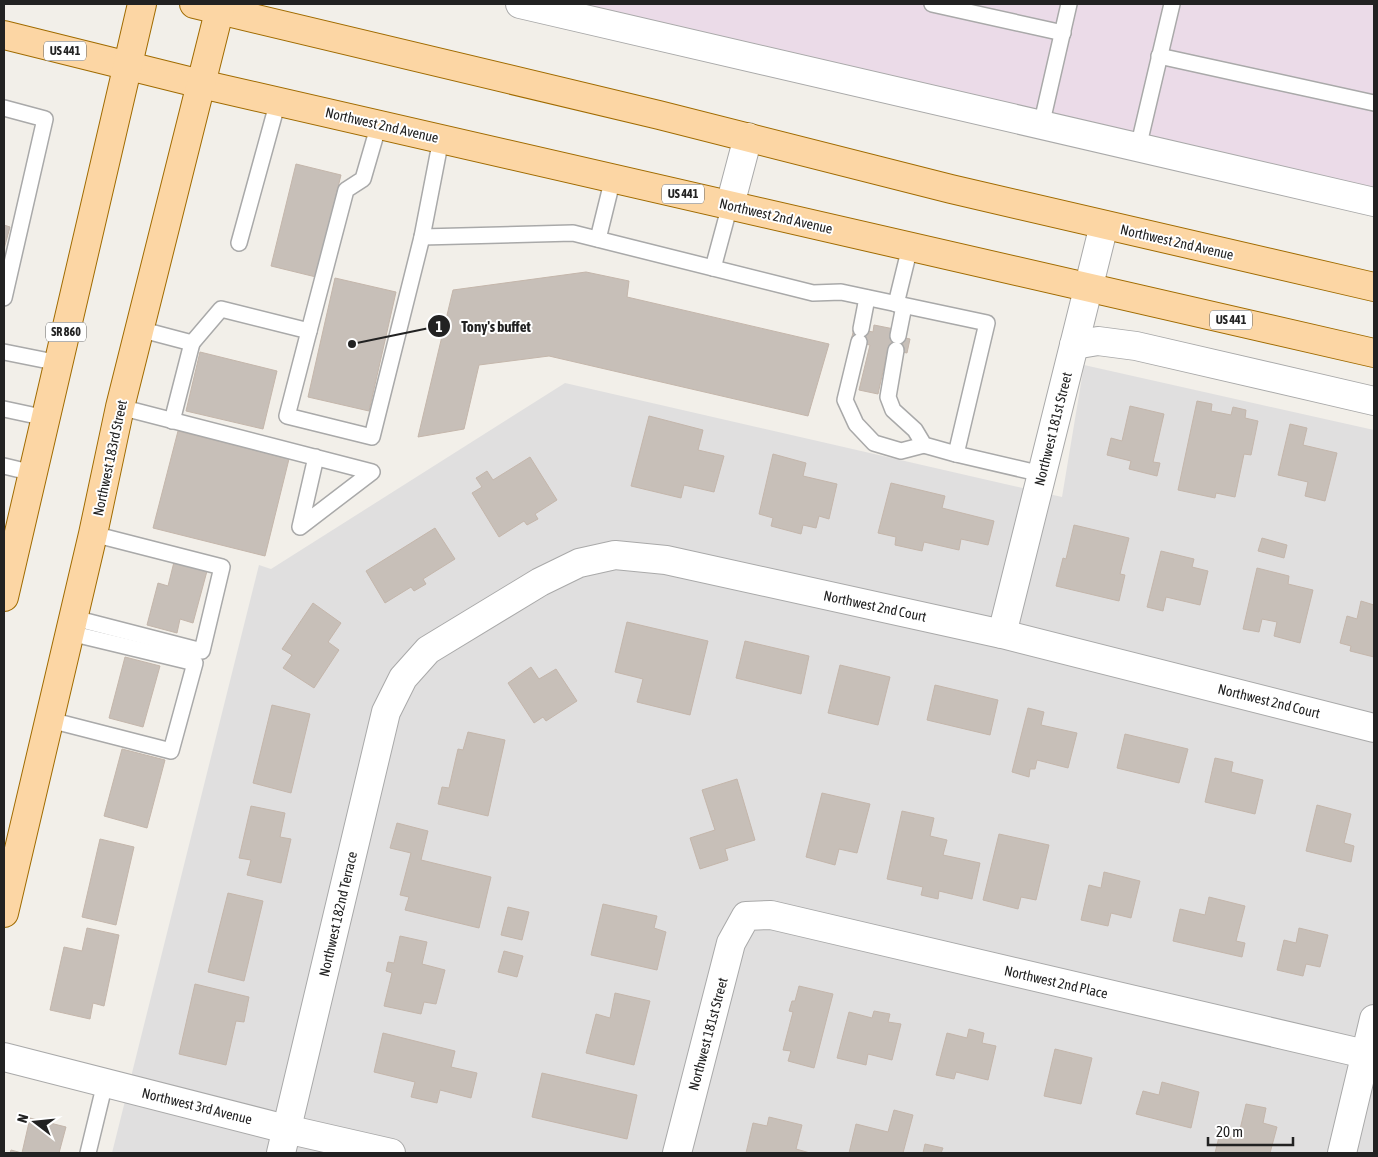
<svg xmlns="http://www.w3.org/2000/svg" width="1378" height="1157" font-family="'Asap Condensed',sans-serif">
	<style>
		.residential { fill: #e0dfdf }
		.industrial { fill: #ebdbe8 }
		.building { fill: #c7bfb8; stroke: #c4b6ab }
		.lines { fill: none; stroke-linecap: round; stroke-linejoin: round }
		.lane-casing { stroke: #a9a9a9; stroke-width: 18 }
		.street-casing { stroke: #a9a9a9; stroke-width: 30 }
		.primary-casing { stroke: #a06b00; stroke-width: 30 }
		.lane { stroke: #fff; stroke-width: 15 }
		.street { stroke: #fff; stroke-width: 28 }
		.primary { stroke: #fcd6a4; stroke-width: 28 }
		.labels { text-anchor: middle; stroke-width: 4; stroke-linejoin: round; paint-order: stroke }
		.shield { fill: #fff; stroke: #646464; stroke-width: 1 }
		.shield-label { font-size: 12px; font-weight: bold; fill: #222 }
		.street-label { font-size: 14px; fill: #222; stroke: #fff }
		.leader { fill: none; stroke: #222; stroke-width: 2 }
		.callout-dot { fill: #222; stroke: #fff; stroke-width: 2 }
		.mark-label { font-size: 15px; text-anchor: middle; font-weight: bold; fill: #fff }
		.callout-label { font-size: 15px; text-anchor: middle; font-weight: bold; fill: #222; stroke: #fff; stroke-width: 4; stroke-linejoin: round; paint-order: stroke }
	</style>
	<rect width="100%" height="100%" fill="#f2efe9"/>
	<path class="residential" d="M1084 365 1374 430V1153H112L259 565 271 569 565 383 1062 497Z"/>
	<path class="industrial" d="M505 4H1374V214Z"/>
	<g class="building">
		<path d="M296 164 341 175 316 277 271 266Z"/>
		<path d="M4 225 10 227 4 249Z"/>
		<path d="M586 272 629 281 627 297 829 344 808 416 549 356 479 365 464 429 418 437 453 290Z"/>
		<path d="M335 278 396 292 369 411 308 397Z"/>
		<path d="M874 325 894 329 892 335 910 339 907 353 888 349 878 394 859 390 870 345 851 341 854 328 873 332Z"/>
		<path d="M200 352 277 371 263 429 186 411Z"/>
		<path d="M1197 401 1212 404 1211 411 1231 415 1233 407 1246 410 1245 418 1258 421 1251 455 1244 454 1235 497 1216 493 1215 498 1178 490Z"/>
		<path d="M1130 406 1164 414 1153 462 1160 463 1157 476 1129 469 1131 461 1107 455 1111 438 1122 441Z"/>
		<path d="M649 416 703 430 698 450 724 456 714 492 684 485 681 498 631 486Z"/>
		<path d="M1290 424 1307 428 1303 445 1337 453 1325 501 1305 496 1308 482 1278 475Z"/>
		<path d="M178 431 289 459 265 556 153 528Z"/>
		<path d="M773 454 806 463 803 476 837 484 829 519 819 516 816 528 803 525 801 534 771 526 773 518 759 514Z"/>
		<path d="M530 457 557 500 535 514 538 519 527 525 524 521 499 537 472 493 482 487 476 478 487 471 493 480Z"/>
		<path d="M891 483 945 496 942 508 994 521 988 545 961 539 959 550 924 542 922 551 895 545 896 537 878 533Z"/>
		<path d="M1074 525 1129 538 1120 574 1125 575 1119 601 1056 586 1063 558 1066 559Z"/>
		<path d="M435 528 455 559 423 579 426 584 414 591 411 587 385 603 366 571Z"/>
		<path d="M1262 538 1287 545 1284 558 1258 551Z"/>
		<path d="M1161 551 1194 559 1192 567 1208 571 1200 605 1166 597 1163 611 1147 607Z"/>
		<path d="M174 562 207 571 193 623 180 619 177 633 147 625 158 583 168 586Z"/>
		<path d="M1257 568 1289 576 1288 584 1313 590 1300 643 1274 636 1277 622 1262 619 1259 632 1243 629Z"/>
		<path d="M1361 601 1374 605V657L1350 651 1351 646 1340 643 1347 616 1357 619Z"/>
		<path d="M313 603 341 623 328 642 339 650 314 688 283 668 292 655 282 649Z"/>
		<path d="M627 622 708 641 690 715 637 702 643 679 615 672Z"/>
		<path d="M745 641 809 656 801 694 736 678Z"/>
		<path d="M125 657 160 666 143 727 109 718Z"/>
		<path d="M840 665 890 677 878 725 828 713Z"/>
		<path d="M531 667 539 679 556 669 577 701 546 721 543 717 534 723 508 683Z"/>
		<path d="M935 685 998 700 990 735 927 720Z"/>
		<path d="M272 705 310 714 291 793 253 783Z"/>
		<path d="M1028 708 1044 712 1041 725 1077 733 1068 768 1037 760 1035 769H1030L1029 777 1012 772Z"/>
		<path d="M468 732 505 740 488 816 438 804 442 787 449 788 458 749 463 750Z"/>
		<path d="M1125 734 1188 749 1179 783 1117 768Z"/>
		<path d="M122 749 165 760 147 828 104 816Z"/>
		<path d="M1215 758 1233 762 1231 772 1263 780 1255 814 1205 802Z"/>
		<path d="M737 779 755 840 725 849 728 860 700 869 690 838 715 830 702 790Z"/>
		<path d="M822 793 870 804 857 853 839 849 835 865 806 857Z"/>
		<path d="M1317 805 1351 814 1344 843 1354 846 1351 862 1306 851Z"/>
		<path d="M251 806 285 813 280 837 291 839 281 883 247 875 251 860 239 858Z"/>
		<path d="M902 811 934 818 930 836 947 840 943 855 980 863 972 899 939 891 938 899 921 895 923 887 887 879Z"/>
		<path d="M397 823 428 831 421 860 491 877 479 928 405 910 409 897 400 895 411 853 390 848Z"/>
		<path d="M999 834 1049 845 1036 900 1021 897 1018 909 983 900Z"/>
		<path d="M100 839 134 847 116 925 82 917Z"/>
		<path d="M1104 872 1140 881 1131 918 1111 913 1108 926 1081 920 1089 885 1101 888Z"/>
		<path d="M228 893 263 901 244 981 208 972Z"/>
		<path d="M1209 897 1245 906 1236 941 1245 943 1242 957 1173 941 1180 909 1205 915Z"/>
		<path d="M603 904 657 916 654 928 666 932 657 970 591 955Z"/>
		<path d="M508 907 529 912 522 940 501 935Z"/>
		<path d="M87 928 119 935 104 1006 93 1003 90 1019 50 1010 64 947 82 951Z"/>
		<path d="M1299 928 1328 935 1320 967 1306 964 1303 976 1277 970 1284 940 1296 943Z"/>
		<path d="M400 936 427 942 422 964 445 970 436 1004 424 1002 421 1014 384 1006 392 973 386 971 388 962 394 963Z"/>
		<path d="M504 951 523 956 517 977 498 972Z"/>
		<path d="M195 984 249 997 244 1022 236 1021 226 1065 179 1054Z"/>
		<path d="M799 986 833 994 814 1068 788 1061 791 1051 783 1050 793 1012 789 1011 792 1001H795Z"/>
		<path d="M615 993 650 1001 634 1065 586 1053 596 1014 610 1018Z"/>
		<path d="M874 1011 890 1014 888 1022 901 1024 892 1060 868 1054 866 1065 837 1058 849 1012 872 1018Z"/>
		<path d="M969 1029 984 1033 982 1043 996 1046 988 1080 956 1072 954 1079 936 1075 947 1033 967 1038Z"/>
		<path d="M383 1033 455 1051 451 1067 477 1073 471 1098 440 1090 437 1103 411 1097 415 1082 374 1072Z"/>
		<path d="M1055 1049 1092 1058 1081 1104 1044 1096Z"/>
		<path d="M542 1073 637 1095 627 1139 532 1117Z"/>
		<path d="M1162 1082 1199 1092 1191 1128 1136 1114 1143 1091 1159 1095Z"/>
		<path d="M1246 1104 1266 1108 1263 1123 1277 1127 1270 1153H1215L1220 1133 1238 1138Z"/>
		<path d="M894 1110 913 1115 903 1153H849L856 1124 888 1132Z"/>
		<path d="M769 1117 802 1125 796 1149 810 1153H746L753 1123 767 1126Z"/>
		<path d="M30 1118 66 1127 59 1153H10L11 1150 22 1153Z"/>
		<path d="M925 1144 943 1148 941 1153H923Z"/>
	</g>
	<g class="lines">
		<defs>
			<g id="lane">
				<path d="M932 4 1063 33"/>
				<path d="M1159 56 1374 103"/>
				<path d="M4 108 45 119 4 298"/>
				<path d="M1041 126 1069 4"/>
				<path d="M1138 148 1172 4"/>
				<path d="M422 237 573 233 813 293 841 292 987 323 956 454 1042 474"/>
				<path d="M598 239 613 178"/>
				<path d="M239 243 278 101"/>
				<path d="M713 268 730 205"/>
				<path d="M896 304 910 247"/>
				<path d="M139 329 192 343 221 309 309 331 287 416 372 437 422 237 441 139"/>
				<path d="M861 329 867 298"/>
				<path d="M309 331 346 190 363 179 379 124"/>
				<path d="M898 336 904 306"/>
				<path d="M859 342 845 400 856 424 874 443 901 451 924 445"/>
				<path d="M896 350 888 397 893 410 915 430 924 445 956 454"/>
				<path d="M4 352 59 363"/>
				<path d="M120 407 372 472 300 527 316 457"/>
				<path d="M4 409 46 418"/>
				<path d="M172 421 192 343"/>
				<path d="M4 466 33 473"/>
				<path d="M74 618 202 651 222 567 93 534"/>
				<path d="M50 720 171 751 195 663 70 633"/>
				<path d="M88 1153 105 1083"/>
			</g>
			<g id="street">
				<path d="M520 4 1374 202"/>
				<path d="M730 205 748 137"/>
				<path d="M1074 345 1098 341 1136 346 1374 401"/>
				<path d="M1002 634 1104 225"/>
				<path d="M4 1057 286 1129 391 1153"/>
				<path d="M281 1153 386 712 403 678 428 650 540 582 579 563 615 555 666 560 1002 634 1374 728"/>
				<path d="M677 1153 731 943 746 916 771 915 1365 1054"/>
				<path d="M1342 1153 1374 1019"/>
			</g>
			<g id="primary">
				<path d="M194 4 659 115 951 189 1374 287"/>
				<path d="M4 35 201 84 1374 353"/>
				<path d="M4 597 142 4"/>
				<path d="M4 913 93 534 120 407 221 4"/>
			</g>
		</defs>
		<use href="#lane" class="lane-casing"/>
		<use href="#street" class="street-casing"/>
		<use href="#primary" class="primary-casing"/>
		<use href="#lane" class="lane"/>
		<use href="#street" class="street"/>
		<use href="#primary" class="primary"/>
	</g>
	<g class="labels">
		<g class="shield">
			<rect x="44" y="41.5" width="42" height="19" rx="4"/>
			<rect x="662" y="184.5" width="42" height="19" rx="4"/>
			<rect x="1210" y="310.5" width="42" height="19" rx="4"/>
			<rect x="46" y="322.5" width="40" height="19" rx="4"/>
		</g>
		<g class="shield-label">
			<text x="65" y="55">US 441</text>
			<text x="683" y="198">US 441</text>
			<text x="1231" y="324">US 441</text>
			<text x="66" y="336">SR 860</text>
		</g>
		<g class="street-label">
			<text transform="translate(382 125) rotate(13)" y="5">Northwest 2nd Avenue</text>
			<text transform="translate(776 216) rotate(13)" y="5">Northwest 2nd Avenue</text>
			<text transform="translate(1177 242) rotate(13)" y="5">Northwest 2nd Avenue</text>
			<text transform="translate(1053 429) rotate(-76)" y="5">Northwest 181st Street</text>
			<text transform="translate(110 458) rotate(-78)" y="5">Northwest 183rd Street</text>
			<text transform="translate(875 606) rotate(12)" y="5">Northwest 2nd Court</text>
			<text transform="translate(1269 701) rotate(14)" y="5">Northwest 2nd Court</text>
			<text transform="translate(338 914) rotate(-77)" y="5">Northwest 182nd Terrace</text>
			<text transform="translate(1056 982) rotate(13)" y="5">Northwest 2nd Place</text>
			<text transform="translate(708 1034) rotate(-75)" y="5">Northwest 181st Street</text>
			<text transform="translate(197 1106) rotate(14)" y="5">Northwest 3rd Avenue</text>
		</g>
	</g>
	<path class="leader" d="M352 344L439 326"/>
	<g class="callout-dot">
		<circle cx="352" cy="344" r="5"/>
		<circle cx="439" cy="326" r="12"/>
	</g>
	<g class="mark-label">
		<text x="439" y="332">1</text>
	</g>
	<g class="callout-label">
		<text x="496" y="332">Tony's buffet</text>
	</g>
	<rect width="1378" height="1157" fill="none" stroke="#222222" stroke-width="10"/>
	<g transform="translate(35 1122) rotate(286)" stroke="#ffffff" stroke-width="4" paint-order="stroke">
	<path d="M0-4L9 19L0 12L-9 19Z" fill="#222222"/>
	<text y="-8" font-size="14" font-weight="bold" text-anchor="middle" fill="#222222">N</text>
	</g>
	<path d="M1208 1137v8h85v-8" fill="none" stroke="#222222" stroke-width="2.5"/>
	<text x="1216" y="1137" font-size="15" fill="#222222" stroke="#ffffff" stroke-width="4" paint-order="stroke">20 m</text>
</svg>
